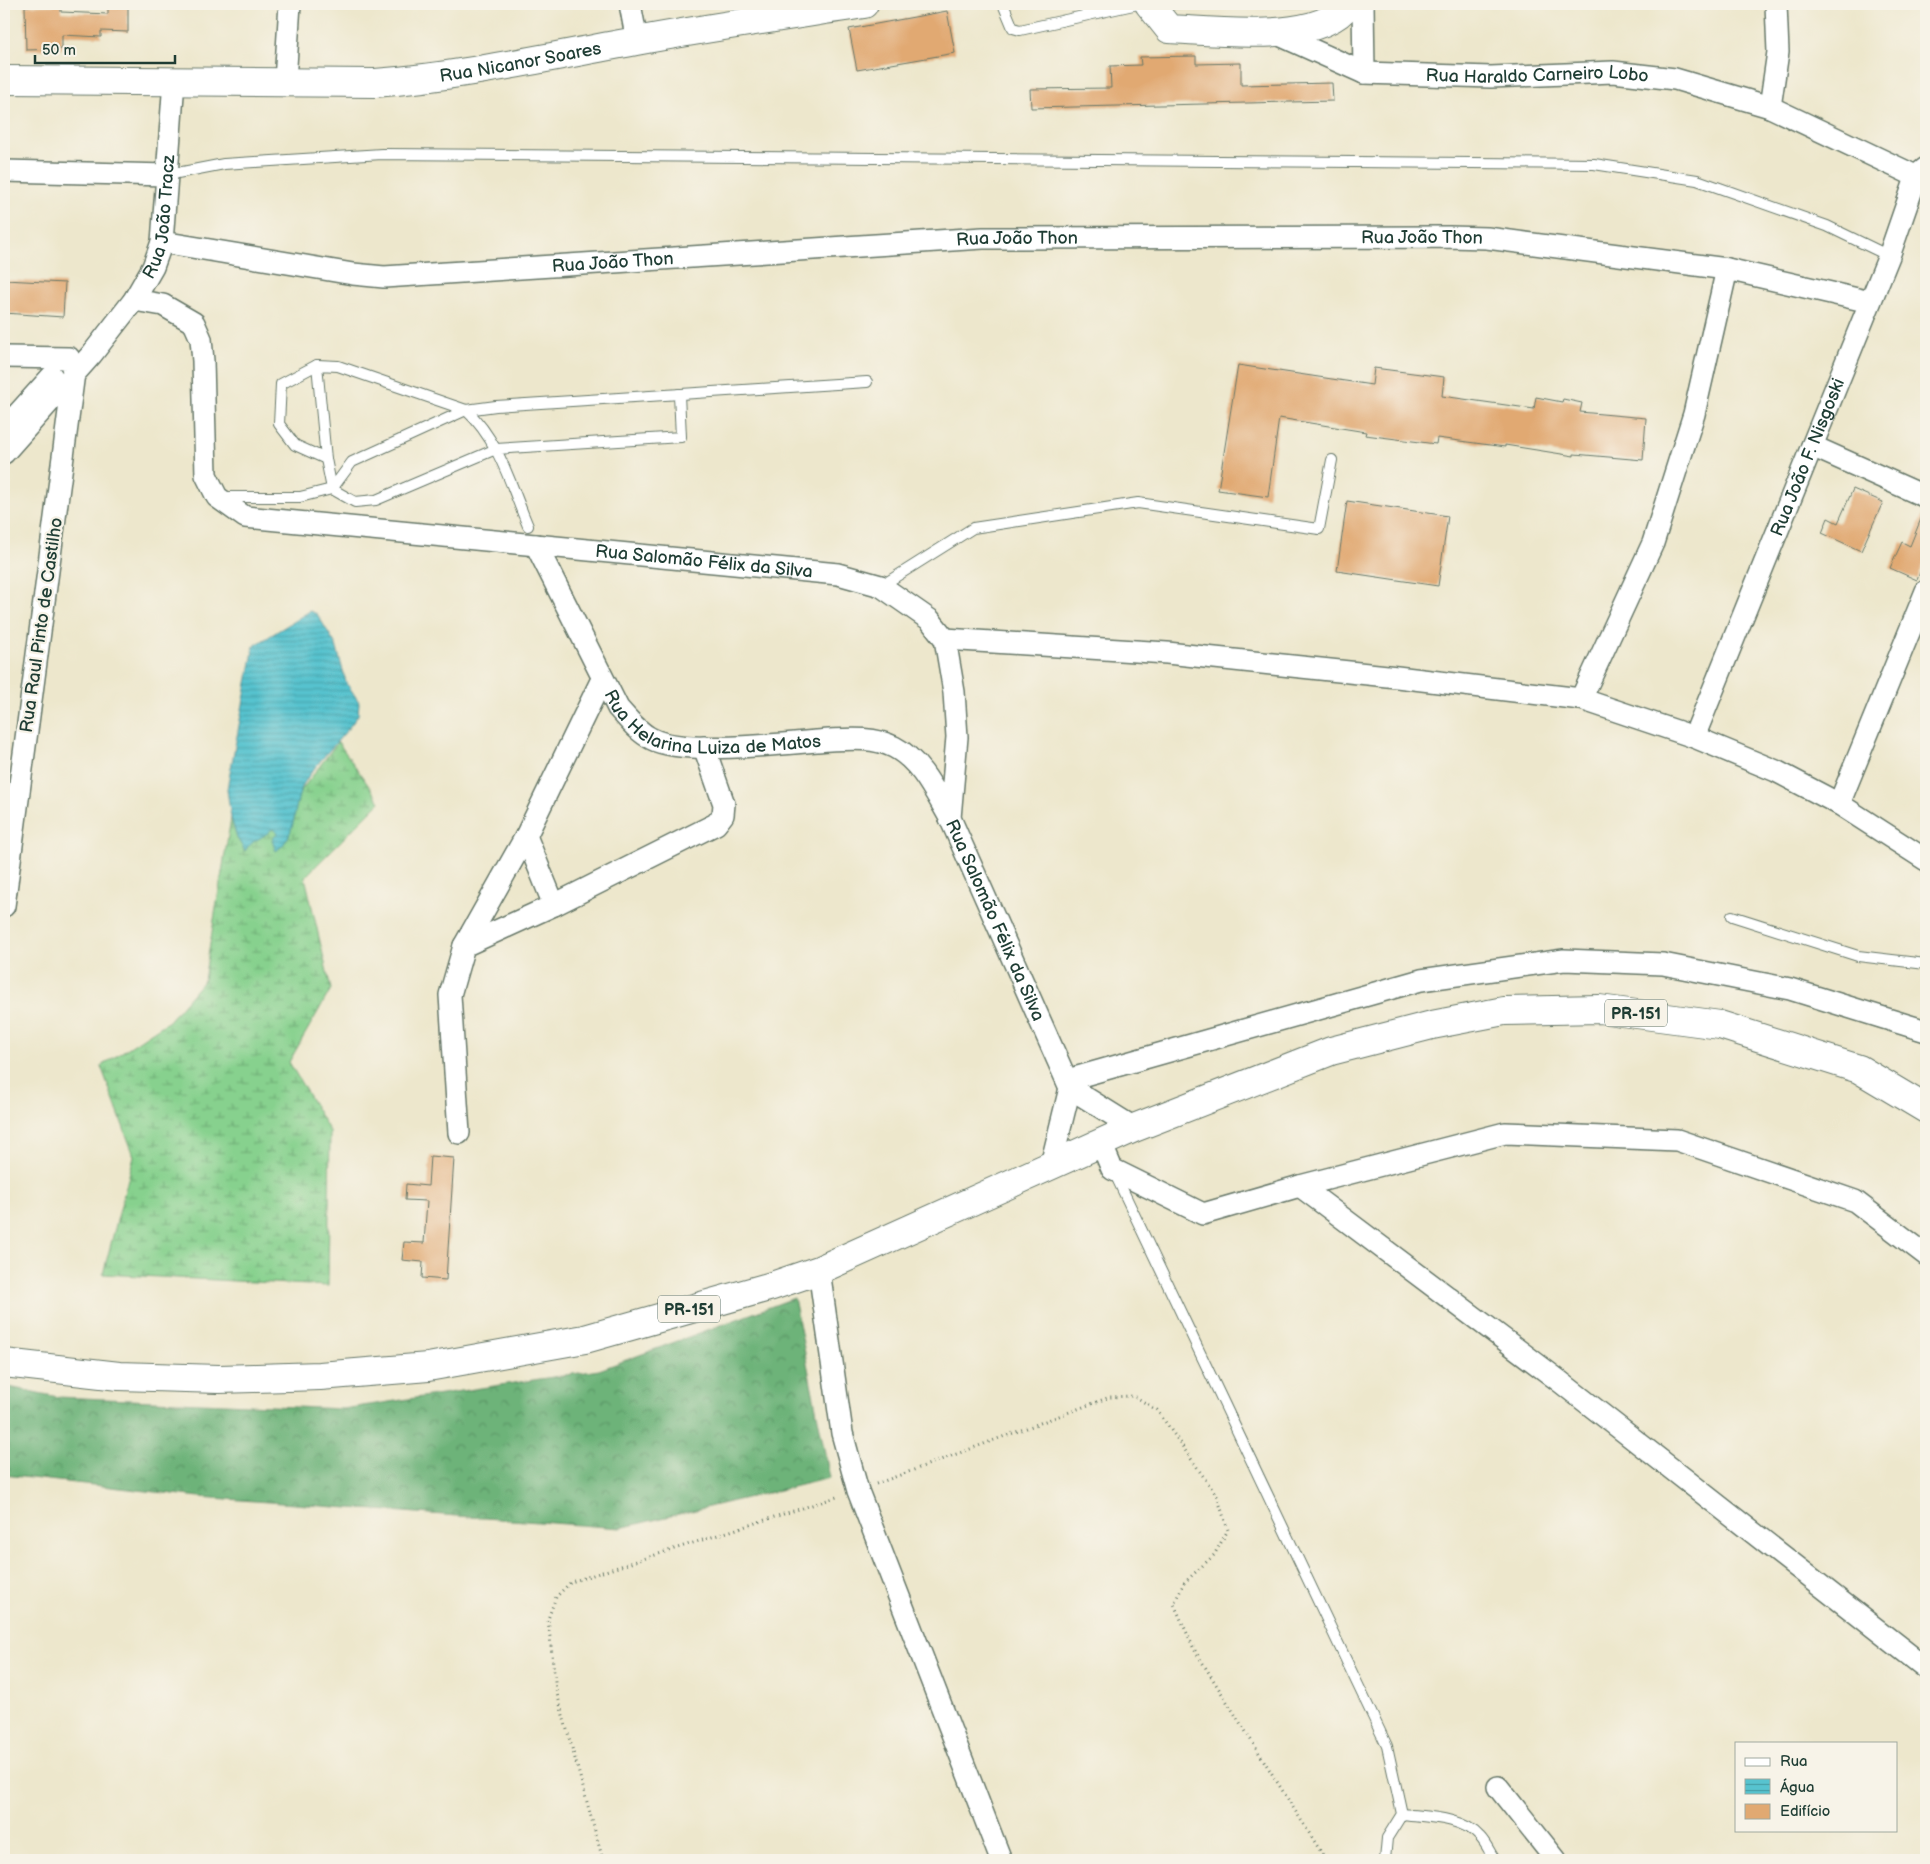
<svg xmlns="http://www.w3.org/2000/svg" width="1930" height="1864" font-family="'Balsamiq Sans',sans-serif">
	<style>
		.forest { fill: url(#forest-crowns); stroke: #467856 }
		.wetland { fill: url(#wetland-marsh); stroke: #538761 }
		.park { fill: url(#park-dots); stroke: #538761 }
		.water { fill: url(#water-rules); stroke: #3b8082 }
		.building { fill: #e1a972 }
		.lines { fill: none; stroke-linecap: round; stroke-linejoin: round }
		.lane-casing { stroke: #677869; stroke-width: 12 }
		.street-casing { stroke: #677869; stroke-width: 24 }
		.secondary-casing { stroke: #677869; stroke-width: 30 }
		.highway-casing { stroke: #677869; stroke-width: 30 }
		.path { stroke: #677869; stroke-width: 3; stroke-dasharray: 1 4; stroke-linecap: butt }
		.lane { stroke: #fff; stroke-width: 10 }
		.street { stroke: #fff; stroke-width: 21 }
		.secondary { stroke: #fff; stroke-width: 28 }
		.highway { stroke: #fff; stroke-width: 28 }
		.labels { text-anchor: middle; stroke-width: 4.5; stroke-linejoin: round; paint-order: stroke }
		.shield { fill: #f7f3e8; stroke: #60746a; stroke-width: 1 }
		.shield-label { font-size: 16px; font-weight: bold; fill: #1f3d34 }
		.street-label { font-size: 18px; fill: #1f3d34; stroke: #f7f3e8 }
	</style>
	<defs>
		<pattern id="forest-crowns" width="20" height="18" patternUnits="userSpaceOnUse" patternTransform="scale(1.25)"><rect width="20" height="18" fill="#6db379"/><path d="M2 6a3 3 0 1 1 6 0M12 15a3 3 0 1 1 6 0" fill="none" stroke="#599364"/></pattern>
		<pattern id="wetland-marsh" width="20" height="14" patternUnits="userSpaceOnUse" patternTransform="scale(1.25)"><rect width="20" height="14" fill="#87d18e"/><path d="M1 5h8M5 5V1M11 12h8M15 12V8" fill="none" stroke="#6eab75"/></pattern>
		<pattern id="park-dots" width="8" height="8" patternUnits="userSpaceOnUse" patternTransform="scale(1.25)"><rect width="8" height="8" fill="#87d18e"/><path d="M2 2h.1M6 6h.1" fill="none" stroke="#6eab75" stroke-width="1.8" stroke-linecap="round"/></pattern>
		<pattern id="water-rules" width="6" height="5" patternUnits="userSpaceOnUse" patternTransform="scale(1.25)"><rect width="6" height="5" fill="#57c3cf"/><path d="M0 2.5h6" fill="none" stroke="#47a0a9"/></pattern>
	</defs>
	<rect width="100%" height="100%" fill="#f7f3e8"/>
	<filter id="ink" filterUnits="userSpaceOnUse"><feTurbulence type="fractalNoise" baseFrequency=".02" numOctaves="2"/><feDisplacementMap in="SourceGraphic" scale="10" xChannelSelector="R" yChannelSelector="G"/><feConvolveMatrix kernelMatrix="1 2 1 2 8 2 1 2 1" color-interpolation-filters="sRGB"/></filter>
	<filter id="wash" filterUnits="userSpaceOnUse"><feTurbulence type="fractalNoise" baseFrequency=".0096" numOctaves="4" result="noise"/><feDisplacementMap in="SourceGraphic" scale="20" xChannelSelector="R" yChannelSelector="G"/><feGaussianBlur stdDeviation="1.12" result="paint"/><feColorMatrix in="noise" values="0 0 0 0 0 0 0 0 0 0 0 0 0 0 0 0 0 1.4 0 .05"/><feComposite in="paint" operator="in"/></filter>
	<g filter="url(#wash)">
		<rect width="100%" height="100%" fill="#ede7cc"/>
		<path class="forest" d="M794 1298 830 1478 620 1528 200 1497 4 1475V1386L58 1397 343 1409 599 1370Z"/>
		<path class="wetland" d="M338 742 380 802 305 877 331 989 289 1062 330 1132 328 1286 103 1274 134 1156 101 1066 169 1021 204 980 231 818 237 838C253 842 260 839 272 829Z"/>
		<path class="park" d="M1172 4H1312L1301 6 1171 8Z"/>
		<path class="water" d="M310 611 317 614 336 645 346 682 359 702 358 715C343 738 315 763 303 785 292 807 298 836 276 851L272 840 278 832 272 829C263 839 252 839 245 851L237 838 231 818 227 789 254 646Z"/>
		<g id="blocks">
			<g class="building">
				<path d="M108 4H128V32L101 31V37L62 35V49L26 50 25 6 61 5V12L108 14Z"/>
				<path d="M947 11 955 53 857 70 849 29Z"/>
				<path d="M1196 56V64L1241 63V85L1332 83 1333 101 1031 108 1030 89 1111 88 1110 66 1141 65 1140 57Z"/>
				<path d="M4 280 65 283 63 317 4 313Z"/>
				<path d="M1238 365 1372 385 1374 368 1444 377 1442 396 1534 409 1536 397 1562 402 1563 399 1582 403 1580 412 1646 418 1643 460 1574 454V456L1505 445V447L1437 438 1436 444 1365 435 1366 432 1279 418 1268 497 1218 490Z"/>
				<path d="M1853 489 1883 502 1861 551 1822 533 1828 518 1838 523Z"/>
				<path d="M1347 501 1448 516 1438 586 1337 571Z"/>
				<path d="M1925 509 1926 558 1917 580 1890 568 1902 542 1910 546Z"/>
				<path d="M430 1156 454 1158 446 1280 422 1278 423 1262 402 1260 404 1242 424 1243 427 1201 405 1200 406 1184 428 1186Z"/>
			</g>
		</g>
	</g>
	<g filter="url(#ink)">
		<use href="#blocks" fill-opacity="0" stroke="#677869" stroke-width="1"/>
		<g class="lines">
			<defs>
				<g id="lane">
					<path d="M1003 4 1013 28 1020 30 1138 4"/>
					<path d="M167 175 224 164 382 154 1594 164 1697 180 1827 226 1889 256"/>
					<path d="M317 365 281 384 279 424 295 445 326 459"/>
					<path d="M222 497H300L332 489 352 462 466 410 496 406 867 382"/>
					<path d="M528 526C511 486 499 440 466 410L338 366 317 365 326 459 332 489 355 502 376 500 496 449 681 437 679 394"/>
					<path d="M881 586 973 528 1138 503 1319 529 1332 460"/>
					<path d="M1732 916 1858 956 1926 964"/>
					<path d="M1115 1174 1387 1746 1402 1814 1387 1838 1385 1860"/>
					<path d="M1402 1814C1426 1817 1464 1817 1480 1837 1486 1843 1490 1853 1495 1860"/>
				</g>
				<g id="street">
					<path d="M630 4 637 41"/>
					<path d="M1363 4 1364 73"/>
					<path id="s1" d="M1275 33 1364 73 1491 77 1613 72 1675 79 1770 107 1926 181"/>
					<path d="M285 81 290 4"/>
					<path d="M1770 107 1778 52 1776 4"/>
					<path d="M4 171 167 175"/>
					<path id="s2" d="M162 242 353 274 384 277 983 238 1449 237 1487 238 1727 269 1870 302"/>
					<path id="s3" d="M134 300 163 305 194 323 201 339 203 361 206 475 217 497 245 517 838 574 881 586 930 620 945 639 954 692 957 737 950 818 1070 1088"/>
					<path d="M4 357 69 358 74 373 4 906"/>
					<path d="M4 429 52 376"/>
					<path d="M1812 446 1926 497"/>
					<path id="s4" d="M4 453 92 354 134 300 153 267 162 242 174 81"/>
					<path id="s5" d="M536 545 618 708C628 719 638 732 652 739 685 756 788 743 830 740 850 739 874 737 894 747 921 761 935 792 950 818"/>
					<path d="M945 639 1167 653 1397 677 1581 699 1694 737 1776 771 1839 804 1926 860"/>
					<path d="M1581 699 1653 543 1694 414 1727 269"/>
					<path id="s6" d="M1694 737 1889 256 1917 175 1926 168"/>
					<path d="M1839 804 1926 591"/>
					<path d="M526 836 554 905"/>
					<path d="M464 946 554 905 716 824 723 815 724 804 704 747"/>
					<path d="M1067 1080 1421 980 1564 960 1663 964 1790 989 1926 1031"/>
					<path d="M1070 1088 1134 1128"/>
					<path d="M459 1133 450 995 464 946 526 836 602 679"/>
					<path d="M1101 1143 1112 1169 1203 1214 1300 1186 1505 1133 1677 1140 1855 1201 1926 1255"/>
					<path d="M1051 1165 1070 1088"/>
					<path d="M1300 1186 1558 1380 1926 1668"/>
					<path d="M819 1270 842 1433 858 1491 1001 1860"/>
					<path d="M1498 1787 1556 1860"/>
				</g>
				<g id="secondary">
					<path d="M1149 4 1169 29C1214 31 1320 45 1348 4"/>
					<path id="s7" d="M4 80 375 83C464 76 549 57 636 41 712 27 788 16 864 4"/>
				</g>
				<path id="highway" d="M4 1363 119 1376 219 1379 320 1376 428 1367 585 1339 772 1286 819 1270 1134 1128 1331 1051 1432 1025 1504 1011 1599 1009 1720 1025 1859 1069 1926 1109"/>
			</defs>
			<use href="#lane" class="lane-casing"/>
			<use href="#street" class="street-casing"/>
			<use href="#secondary" class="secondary-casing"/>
			<use href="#highway" class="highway-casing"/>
			<g class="path">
				<path d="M876 1484 1110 1397 1134 1396 1157 1410 1217 1496 1228 1530 1214 1555 1184 1583 1174 1604 1194 1649 1326 1860"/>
				<path d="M603 1860 556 1690 548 1619 556 1597 571 1582 840 1496"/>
			</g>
			<use href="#lane" class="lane"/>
			<use href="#street" class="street"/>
			<use href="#secondary" class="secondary"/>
			<use href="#highway" class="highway"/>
		</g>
	</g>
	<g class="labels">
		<g class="shield">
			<rect x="1605" y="999.5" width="62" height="27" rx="4"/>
			<rect x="658" y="1295.5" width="62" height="27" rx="4"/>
		</g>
		<g class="shield-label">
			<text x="1636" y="1019">PR-151</text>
			<text x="689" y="1315">PR-151</text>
		</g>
		<g class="street-label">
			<text dy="6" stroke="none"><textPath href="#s7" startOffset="518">Rua Nicanor Soares</textPath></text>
			<text dy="6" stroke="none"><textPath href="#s1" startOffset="271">Rua Haraldo Carneiro Lobo</textPath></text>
			<text dy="6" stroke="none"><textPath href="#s4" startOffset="290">Rua João Tracz</textPath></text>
			<text dy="6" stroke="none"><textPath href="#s2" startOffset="1264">Rua João Thon</textPath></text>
			<text dy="6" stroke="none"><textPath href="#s2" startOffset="859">Rua João Thon</textPath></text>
			<text dy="6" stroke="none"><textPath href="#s2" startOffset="454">Rua João Thon</textPath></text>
			<text dy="6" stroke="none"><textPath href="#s6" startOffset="302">Rua João F. Nisgoski</textPath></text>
			<text dy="6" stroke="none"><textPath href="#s3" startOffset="739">Rua Salomão Félix da Silva</textPath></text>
			<text transform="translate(41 625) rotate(-82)" y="6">Rua Raul Pinto de Castilho</text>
			<text dy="6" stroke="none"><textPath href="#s5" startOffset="281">Rua Helarina Luiza de Matos</textPath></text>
			<text dy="6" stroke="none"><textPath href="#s3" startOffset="1294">Rua Salomão Félix da Silva</textPath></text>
		</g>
	</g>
	<rect width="1930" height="1864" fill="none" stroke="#f7f3e8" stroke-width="20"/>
	<rect x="1735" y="1742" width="162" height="90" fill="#f7f3e8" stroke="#a1aaa0"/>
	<rect x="1745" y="1758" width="25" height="8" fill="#ffffff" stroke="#a1aaa0"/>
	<text x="1780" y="1766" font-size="15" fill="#1f3d34">Rua</text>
	<rect x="1745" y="1779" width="25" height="15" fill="url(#water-rules)" stroke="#a1aaa0"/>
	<text x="1780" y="1792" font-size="15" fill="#1f3d34">Água</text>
	<rect x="1745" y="1804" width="25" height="15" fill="#e1a972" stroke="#a1aaa0"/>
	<text x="1780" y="1816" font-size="15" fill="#1f3d34">Edifício</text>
	<path d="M35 55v8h140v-8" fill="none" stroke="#1f3d34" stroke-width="2.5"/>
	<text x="42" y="55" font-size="15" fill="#1f3d34" stroke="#f7f3e8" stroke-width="4" paint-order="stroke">50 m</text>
</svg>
